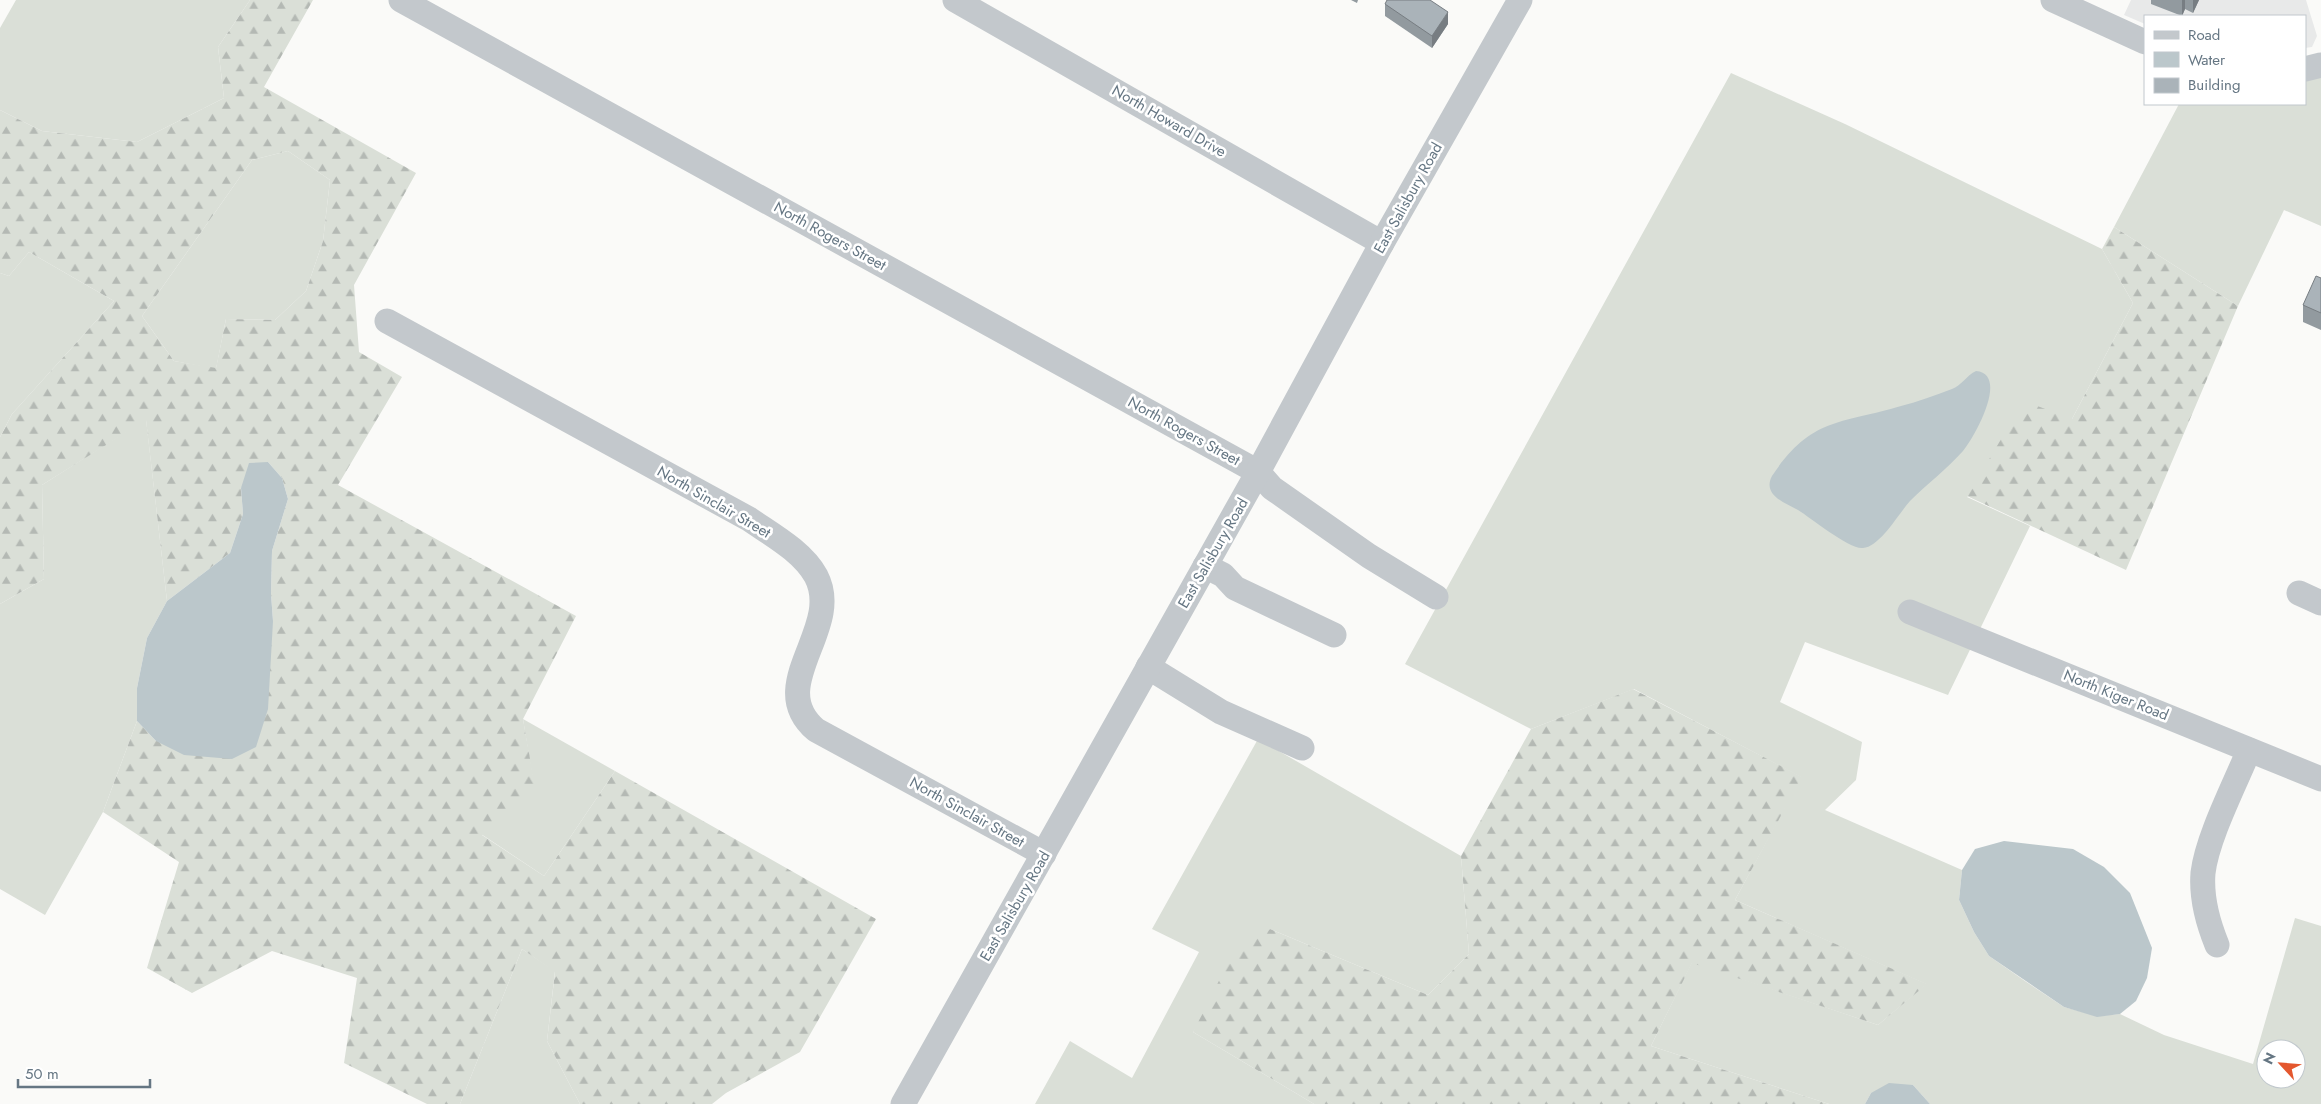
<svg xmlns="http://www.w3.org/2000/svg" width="2321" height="1104" font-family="Jost,sans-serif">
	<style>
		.built { fill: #e8e9e9 }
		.grass { fill: #dadfd7; fill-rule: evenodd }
		.forest { fill: url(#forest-firs); fill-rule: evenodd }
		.water { fill: #bbc7cb }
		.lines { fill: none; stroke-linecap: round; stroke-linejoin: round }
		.minor { stroke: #c3c8cc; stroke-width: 25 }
		.wall { fill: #929a9f }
		.shaded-wall { fill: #777d82 }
		.building { fill: #aab3b9; stroke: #777d82 }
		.labels { text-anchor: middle; stroke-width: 5; stroke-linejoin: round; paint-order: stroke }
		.street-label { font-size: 15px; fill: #657683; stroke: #fff }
	</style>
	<defs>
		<pattern id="forest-firs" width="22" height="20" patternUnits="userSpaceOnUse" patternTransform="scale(1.25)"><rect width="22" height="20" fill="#dadfd7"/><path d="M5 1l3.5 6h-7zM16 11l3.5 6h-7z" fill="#b4b9b4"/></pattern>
	</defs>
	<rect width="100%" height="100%" fill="#fafaf8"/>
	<path class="built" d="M2131 0H2306L2317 36 2312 47 2305 48V16H2145V24L2124 15Z"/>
	<g class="grass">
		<path d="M16 0H250L218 47 224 98 137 142 42 131 0 110V28Z"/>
		<path d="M1731 73 1845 124 2102 249 2133 303 2072 419 1967 497 2030 526 1948 695 1805 642 1780 702 1862 742 1856 780 1825 810 1962 870 1959 900 1974 932 1989 956 2025 981 2064 1007 2097 1016 2120 1014 2164 1035 2253 1064 2295 918 2321 926V1104H1930L1913 1085 1871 1093 1865 1104H1829L1651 1046 1692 962 1878 1025 1926 984 1735 900 1801 777 1634 689 1531 729 1405 664ZM2266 1049H2296V1079H2266Z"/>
		<path d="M2321 76V226L2284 210 2238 306 2114 227 2179 104H2305V77Z"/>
		<path d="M288 151 330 180 323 241 306 291 275 320 226 319 216 369 174 361 142 316 252 160Z"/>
		<path d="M29 252 114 301 12 414 0 437V273L9 276Z"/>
		<path d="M146 419 167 601 147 638 137 688V721L103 812 45 915 0 889V604L44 579 42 485Z"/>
		<path d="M523 719 615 771 544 876 481 834 534 786Z"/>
		<path d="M1258 739 1461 856 1469 954 1428 995 1270 929 1193 1032 1314 1104H1035L1070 1041 1132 1078 1199 952 1152 929Z"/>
		<path d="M522 949 555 971 547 1041 580 1104H460Z"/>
	</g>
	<g class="forest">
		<path d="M250 0H313L264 87 416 173 354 285 359 352 402 377 338 485 576 616 523 719 535 787 482 835 544 876 615 771 876 919 800 1052 726 1093 712 1104H580L547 1041 555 972 522 949 460 1104H427L344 1063 357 978 272 951 192 993 147 968 179 862 103 812 137 721 156 741 273 621 271 594 272 551 288 499 282 478 268 462 241 488 243 514 230 553 167 601 146 420 42 485 44 579 0 604V437L12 414 114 301 29 252 9 276 0 273V110L42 131 137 142 224 98 218 47ZM288 151 330 180 323 241 306 291 275 320 226 319 216 368 174 361 142 316 252 160Z"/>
		<path d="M2114 227 2238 306 2126 570 1967 496 2024 401 2072 419 2133 303 2102 249Z"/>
		<path d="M1633 689 1802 777 1735 900 1927 984 1878 1025 1692 963 1651 1046 1829 1104H1314L1193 1032 1231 957 1270 929 1428 995 1469 954 1461 856 1531 729Z"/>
	</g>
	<g class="water">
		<path d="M1976 371C2010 374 1974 438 1963 451 1947 469 1927 484 1910 501 1899 513 1880 547 1863 548 1850 550 1811 518 1798 510 1785 503 1762 495 1772 476 1811 417 1841 424 1901 406 1918 402 1935 395 1952 389 1961 386 1967 375 1976 371Z"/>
		<path d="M268 462 282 478 288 499 272 551 271 594 273 621 268 709 256 747 232 759 184 755 156 741 137 721V688L147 638 167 601 230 553 243 514 241 488 249 463Z"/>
		<path d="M2004 841 2073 849 2104 867 2130 893 2152 948 2147 978 2136 1001 2120 1014 2097 1017 2064 1007 1989 956 1974 932 1959 900 1962 870 1975 849Z"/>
		<path d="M1889 1083 1913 1085 1930 1104H1865L1871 1093Z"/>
	</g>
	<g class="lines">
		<g class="minor">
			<path d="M401 0 1258 472 1272 488 1369 556 1436 597"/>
			<path d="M955 0 1382 243"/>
			<path d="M2053 0 2145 42"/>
			<path d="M2305 69 2321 65"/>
			<path d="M387 321 749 519C772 535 802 551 816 576 844 629 763 685 816 730L1044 854"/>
			<path d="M1205 566 1223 575 1235 588 1334 635"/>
			<path d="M2299 593 2321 603"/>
			<path d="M1910 612 2321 779"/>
			<path d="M1148 667 1221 712 1302 748"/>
			<path d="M2217 945C2208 923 2201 898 2203 873 2207 838 2235 784 2249 750"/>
			<path d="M903 1104 1258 472 1382 243 1520 0"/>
		</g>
	</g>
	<g class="wall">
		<path d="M1351 0H1358L1357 3Z"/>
		<path d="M2151 0H2199L2193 13 2185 9 2182 16 2151 4Z"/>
		<path d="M1385 4 1448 24 1432 48 1385 16Z"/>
		<path d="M2321 278V330L2303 322V305Z"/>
	</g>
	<g class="shaded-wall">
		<path d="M2182 0H2185V9L2182 16Z"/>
		<path d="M2193 0H2199L2193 13Z"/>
		<path d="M1448 12V24L1432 48V36Z"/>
	</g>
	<g class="building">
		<path d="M1387 0H1430L1448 12 1432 36 1385 4Z"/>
		<path d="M2316 276 2321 278V313L2303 305Z"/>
	</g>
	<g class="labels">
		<g class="street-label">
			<text transform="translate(1169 121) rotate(30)" y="5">North Howard Drive</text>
			<text transform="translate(1408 198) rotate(-61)" y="5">East Salisbury Road</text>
			<text transform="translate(830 236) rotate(29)" y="5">North Rogers Street</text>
			<text transform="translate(1184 431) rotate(29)" y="5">North Rogers Street</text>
			<text transform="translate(714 502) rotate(30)" y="5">North Sinclair Street</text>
			<text transform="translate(1213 553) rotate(-60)" y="5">East Salisbury Road</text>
			<text transform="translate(2116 695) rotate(22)" y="5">North Kiger Road</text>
			<text transform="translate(967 812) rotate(29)" y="5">North Sinclair Street</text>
			<text transform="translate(1015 906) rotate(-60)" y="5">East Salisbury Road</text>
		</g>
	</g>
	<rect x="2144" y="15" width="162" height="90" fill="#ffffff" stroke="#c1c8cd"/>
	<rect x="2154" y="31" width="25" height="8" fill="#c3c8cc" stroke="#c1c8cd"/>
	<text x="2188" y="40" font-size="15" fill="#657683">Road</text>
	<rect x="2154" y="52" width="25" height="15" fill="#bbc7cb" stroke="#c1c8cd"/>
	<text x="2188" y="65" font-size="15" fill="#657683">Water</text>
	<rect x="2154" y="78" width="25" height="15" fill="#aab3b9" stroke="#c1c8cd"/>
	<text x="2188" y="90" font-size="15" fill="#657683">Building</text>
	<g transform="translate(2281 1064) rotate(296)"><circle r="24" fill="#ffffff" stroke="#c1c8cd"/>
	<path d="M0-4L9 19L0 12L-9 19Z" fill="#e4572e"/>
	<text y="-8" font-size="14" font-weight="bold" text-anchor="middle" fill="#657683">N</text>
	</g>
	<path d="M18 1079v8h132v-8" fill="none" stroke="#657683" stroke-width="2.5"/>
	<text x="25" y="1079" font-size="15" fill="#657683" stroke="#ffffff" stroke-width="4" paint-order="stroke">50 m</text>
</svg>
